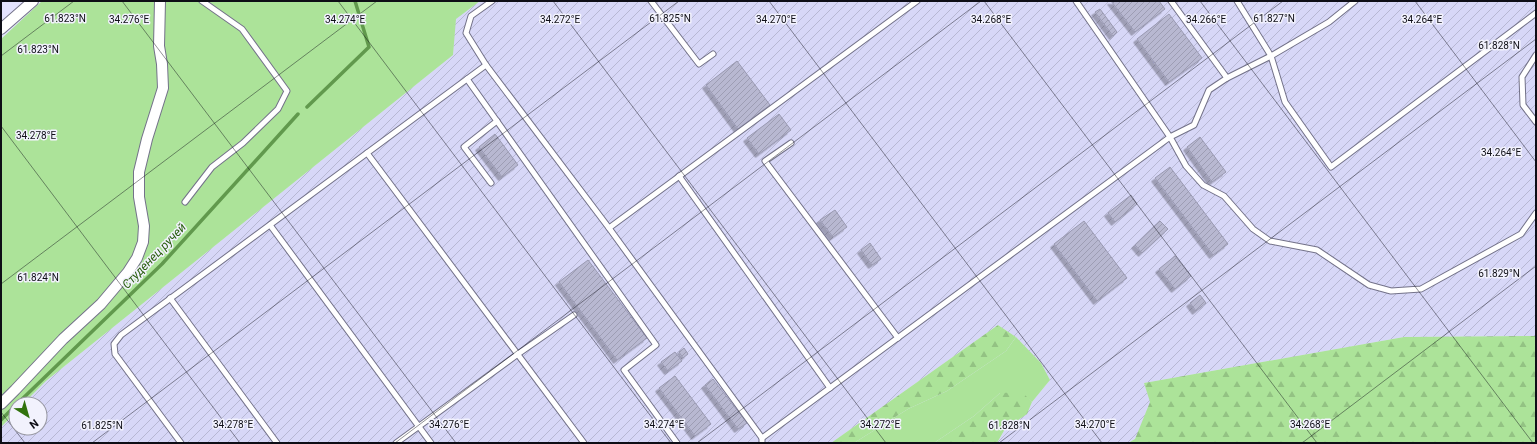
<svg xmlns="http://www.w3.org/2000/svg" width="1537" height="444" font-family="Roboto,sans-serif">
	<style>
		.industrial { fill: url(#industrial-furrows) }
		.green { fill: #ace399 }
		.forest { fill: url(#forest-firs) }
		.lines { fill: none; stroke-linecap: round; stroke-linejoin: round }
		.stream { stroke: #61994d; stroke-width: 3.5 }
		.building { fill: url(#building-hatch); stroke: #9999b1; filter: url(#shadow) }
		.lane-casing { stroke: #737289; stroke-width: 7 }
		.street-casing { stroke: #737289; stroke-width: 12 }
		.lane { stroke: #fff; stroke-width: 5 }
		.street { stroke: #fff; stroke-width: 10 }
		.ticks { fill: none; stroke: #0e0e16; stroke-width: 1; stroke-opacity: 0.45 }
		.labels { text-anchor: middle; stroke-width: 3; stroke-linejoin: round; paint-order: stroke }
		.water-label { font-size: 12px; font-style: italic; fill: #285d0d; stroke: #f2f2fd }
		.ticks-label { font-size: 10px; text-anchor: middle; fill: #0e0e16; stroke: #f2f2fd; stroke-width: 3; stroke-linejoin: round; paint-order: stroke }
	</style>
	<defs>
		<pattern id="industrial-furrows" width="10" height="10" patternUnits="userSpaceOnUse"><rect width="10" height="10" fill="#d7d7f7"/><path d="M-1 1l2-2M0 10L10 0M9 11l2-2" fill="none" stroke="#b7b7d3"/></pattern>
		<pattern id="forest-firs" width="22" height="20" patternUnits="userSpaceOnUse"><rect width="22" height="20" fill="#ace399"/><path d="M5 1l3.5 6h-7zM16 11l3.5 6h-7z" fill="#93c283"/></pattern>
		<pattern id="building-hatch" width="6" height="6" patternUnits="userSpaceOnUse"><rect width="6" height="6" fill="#b8b8d1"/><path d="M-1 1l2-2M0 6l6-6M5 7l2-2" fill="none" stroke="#9d9db3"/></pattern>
		<filter id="shadow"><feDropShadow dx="-3.5" dy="3.5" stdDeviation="0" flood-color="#0004"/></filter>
	</defs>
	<rect width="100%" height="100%" fill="#e4e3fe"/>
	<path class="industrial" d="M480 1H1536V336L1404 337 1144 383 1151 402 1135 439 1128 443H997L1005 429 1026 414 1032 402 1050 380 1041 363 1016 337 998 325 831 443H1V427L16 412V428H40V404H23L46 381 453 55 455 19Z"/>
	<g class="green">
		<path d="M42 1H480L456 19 453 55 46 381 23 404H16V412L1 427V39Z"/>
		<path d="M1016 337 1041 363 1050 380 1032 402 1021 393H1000L974 416 934 443H854L908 409 947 391 1006 351Z"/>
	</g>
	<g class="forest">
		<path d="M998 325 1016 337 1006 351 947 391 908 409 854 443H831Z"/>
		<path d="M1536 336V443H1128L1135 439 1150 402 1144 383 1404 337Z"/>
		<path d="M1022 392 1032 402 1027 414 1005 429 997 443H934L974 416 1000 393Z"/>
	</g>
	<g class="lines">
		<g class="stream">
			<path d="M307 107 369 47 355 1"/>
			<path d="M17 404 162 264 298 114"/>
			<path d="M1 420 16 405"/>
		</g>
	</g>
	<g class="building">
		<path d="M1111 1H1159L1165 9 1135 32Z"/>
		<path d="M1100 9 1117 32 1113 36 1095 12Z"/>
		<path d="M1169 14 1202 58 1169 82 1137 39Z"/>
		<path d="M737 61 770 105 738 129 706 85Z"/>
		<path d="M779 114 791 130 759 154 747 138Z"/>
		<path d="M495 134 518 165 502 177 479 147Z"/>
		<path d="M1200 137 1226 172 1212 182 1187 147Z"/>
		<path d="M1170 167 1228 244 1213 255 1155 178Z"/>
		<path d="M1131 195 1137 204 1115 222 1108 213Z"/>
		<path d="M835 210 847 227 833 237 820 220Z"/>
		<path d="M1084 221 1127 278 1097 301 1054 244Z"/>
		<path d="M1160 221 1168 229 1142 253 1135 245Z"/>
		<path d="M870 243 881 259 872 265 861 250Z"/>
		<path d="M1175 256 1191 276 1175 289 1159 269Z"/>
		<path d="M588 260 647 338 617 360 559 282Z"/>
		<path d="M1200 295 1206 303 1196 311 1190 303Z"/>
		<path d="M684 348 688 354 683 358 679 352Z"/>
		<path d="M675 352 682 361 668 371 661 362Z"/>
		<path d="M675 376 711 424 695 436 659 388Z"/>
		<path d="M713 379 747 423 738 429 705 385Z"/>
	</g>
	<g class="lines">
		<defs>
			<g id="lane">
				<path d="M492 1 471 16 466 33 486 65 609 228 762 438"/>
				<path d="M651 1 699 64 713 54"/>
				<path d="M1076 1 1170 137 1186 166 1203 185 1224 196 1253 229 1270 241 1317 250 1369 285 1391 291 1421 289 1521 234 1536 213"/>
				<path d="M1171 1 1227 78"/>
				<path d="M1237 1 1271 56 1285 102 1331 167 1536 13"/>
				<path d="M1536 55 1522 77 1523 105 1536 122"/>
				<path d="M467 79 656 345 624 370 677 443"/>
				<path d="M791 143 765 161 898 338"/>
				<path d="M367 153 584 443"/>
				<path d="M679 176 830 388"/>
				<path d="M491 183 464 147 497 121"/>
				<path d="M185 202 212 167 243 143 278 109 287 91 242 29 202 1"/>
				<path d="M270 225 431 443"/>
				<path d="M609 228 917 1"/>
				<path d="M170 298 277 443"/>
				<path d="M181 443 115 354 114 344 121 335 486 65"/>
				<path d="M396 443 518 354 574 315"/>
				<path d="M762 443V438L1170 137 1194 125 1209 90 1227 78 1271 56 1329 22 1355 1"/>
			</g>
			<g id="street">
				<path d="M1 29 33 1"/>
				<path d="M1 404 15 390 63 339 101 304 128 272 137 258 143 242 144 226 139 197V172L147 139 163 88 162 64 159 46 160 1"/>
			</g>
		</defs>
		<use href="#lane" class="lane-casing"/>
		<use href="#street" class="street-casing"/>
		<use href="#lane" class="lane"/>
		<use href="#street" class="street"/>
	</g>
	<path class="ticks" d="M122 1 456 443M338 1 671 443M553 1 886 443M769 1 1102 443M984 1 1317 443M1200 1 1533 443M1415 1 1536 162M1 56 74 1M1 126 240 443M1 284 377 1M1 412 25 443M92 443 679 1M395 443 981 1M697 443 1283 1M999 443 1536 39M1302 443 1536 266"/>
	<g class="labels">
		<g class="water-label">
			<text transform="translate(154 256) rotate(-46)" y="4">Студенец ручей</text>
		</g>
	</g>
	<g class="ticks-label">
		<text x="65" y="22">61.823°N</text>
		<text x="670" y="22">61.825°N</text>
		<text x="1274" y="22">61.827°N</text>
		<text x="345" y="23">34.274°E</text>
		<text x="560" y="23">34.272°E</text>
		<text x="991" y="23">34.268°E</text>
		<text x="1206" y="23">34.266°E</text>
		<text x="1422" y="23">34.264°E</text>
		<text x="129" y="23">34.276°E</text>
		<text x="776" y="23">34.270°E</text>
		<text x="1499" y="49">61.828°N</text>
		<text x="38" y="53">61.823°N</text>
		<text x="36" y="139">34.278°E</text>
		<text x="1501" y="156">34.264°E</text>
		<text x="1499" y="277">61.829°N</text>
		<text x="38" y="281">61.824°N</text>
		<text x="233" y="428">34.278°E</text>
		<text x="449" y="428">34.276°E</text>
		<text x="664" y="428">34.274°E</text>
		<text x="880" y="428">34.272°E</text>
		<text x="1095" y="428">34.270°E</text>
		<text x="1310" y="428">34.268°E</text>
		<text x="102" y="429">61.825°N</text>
		<text x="1009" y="429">61.828°N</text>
	</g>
	<rect width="1537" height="444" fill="none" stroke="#0e0e16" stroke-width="4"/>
	<g transform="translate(28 416) rotate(143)"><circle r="19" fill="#f2f2fd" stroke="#9797a1"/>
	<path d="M0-3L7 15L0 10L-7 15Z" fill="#31720d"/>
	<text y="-6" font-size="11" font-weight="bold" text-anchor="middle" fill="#0e0e16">N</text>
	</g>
</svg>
